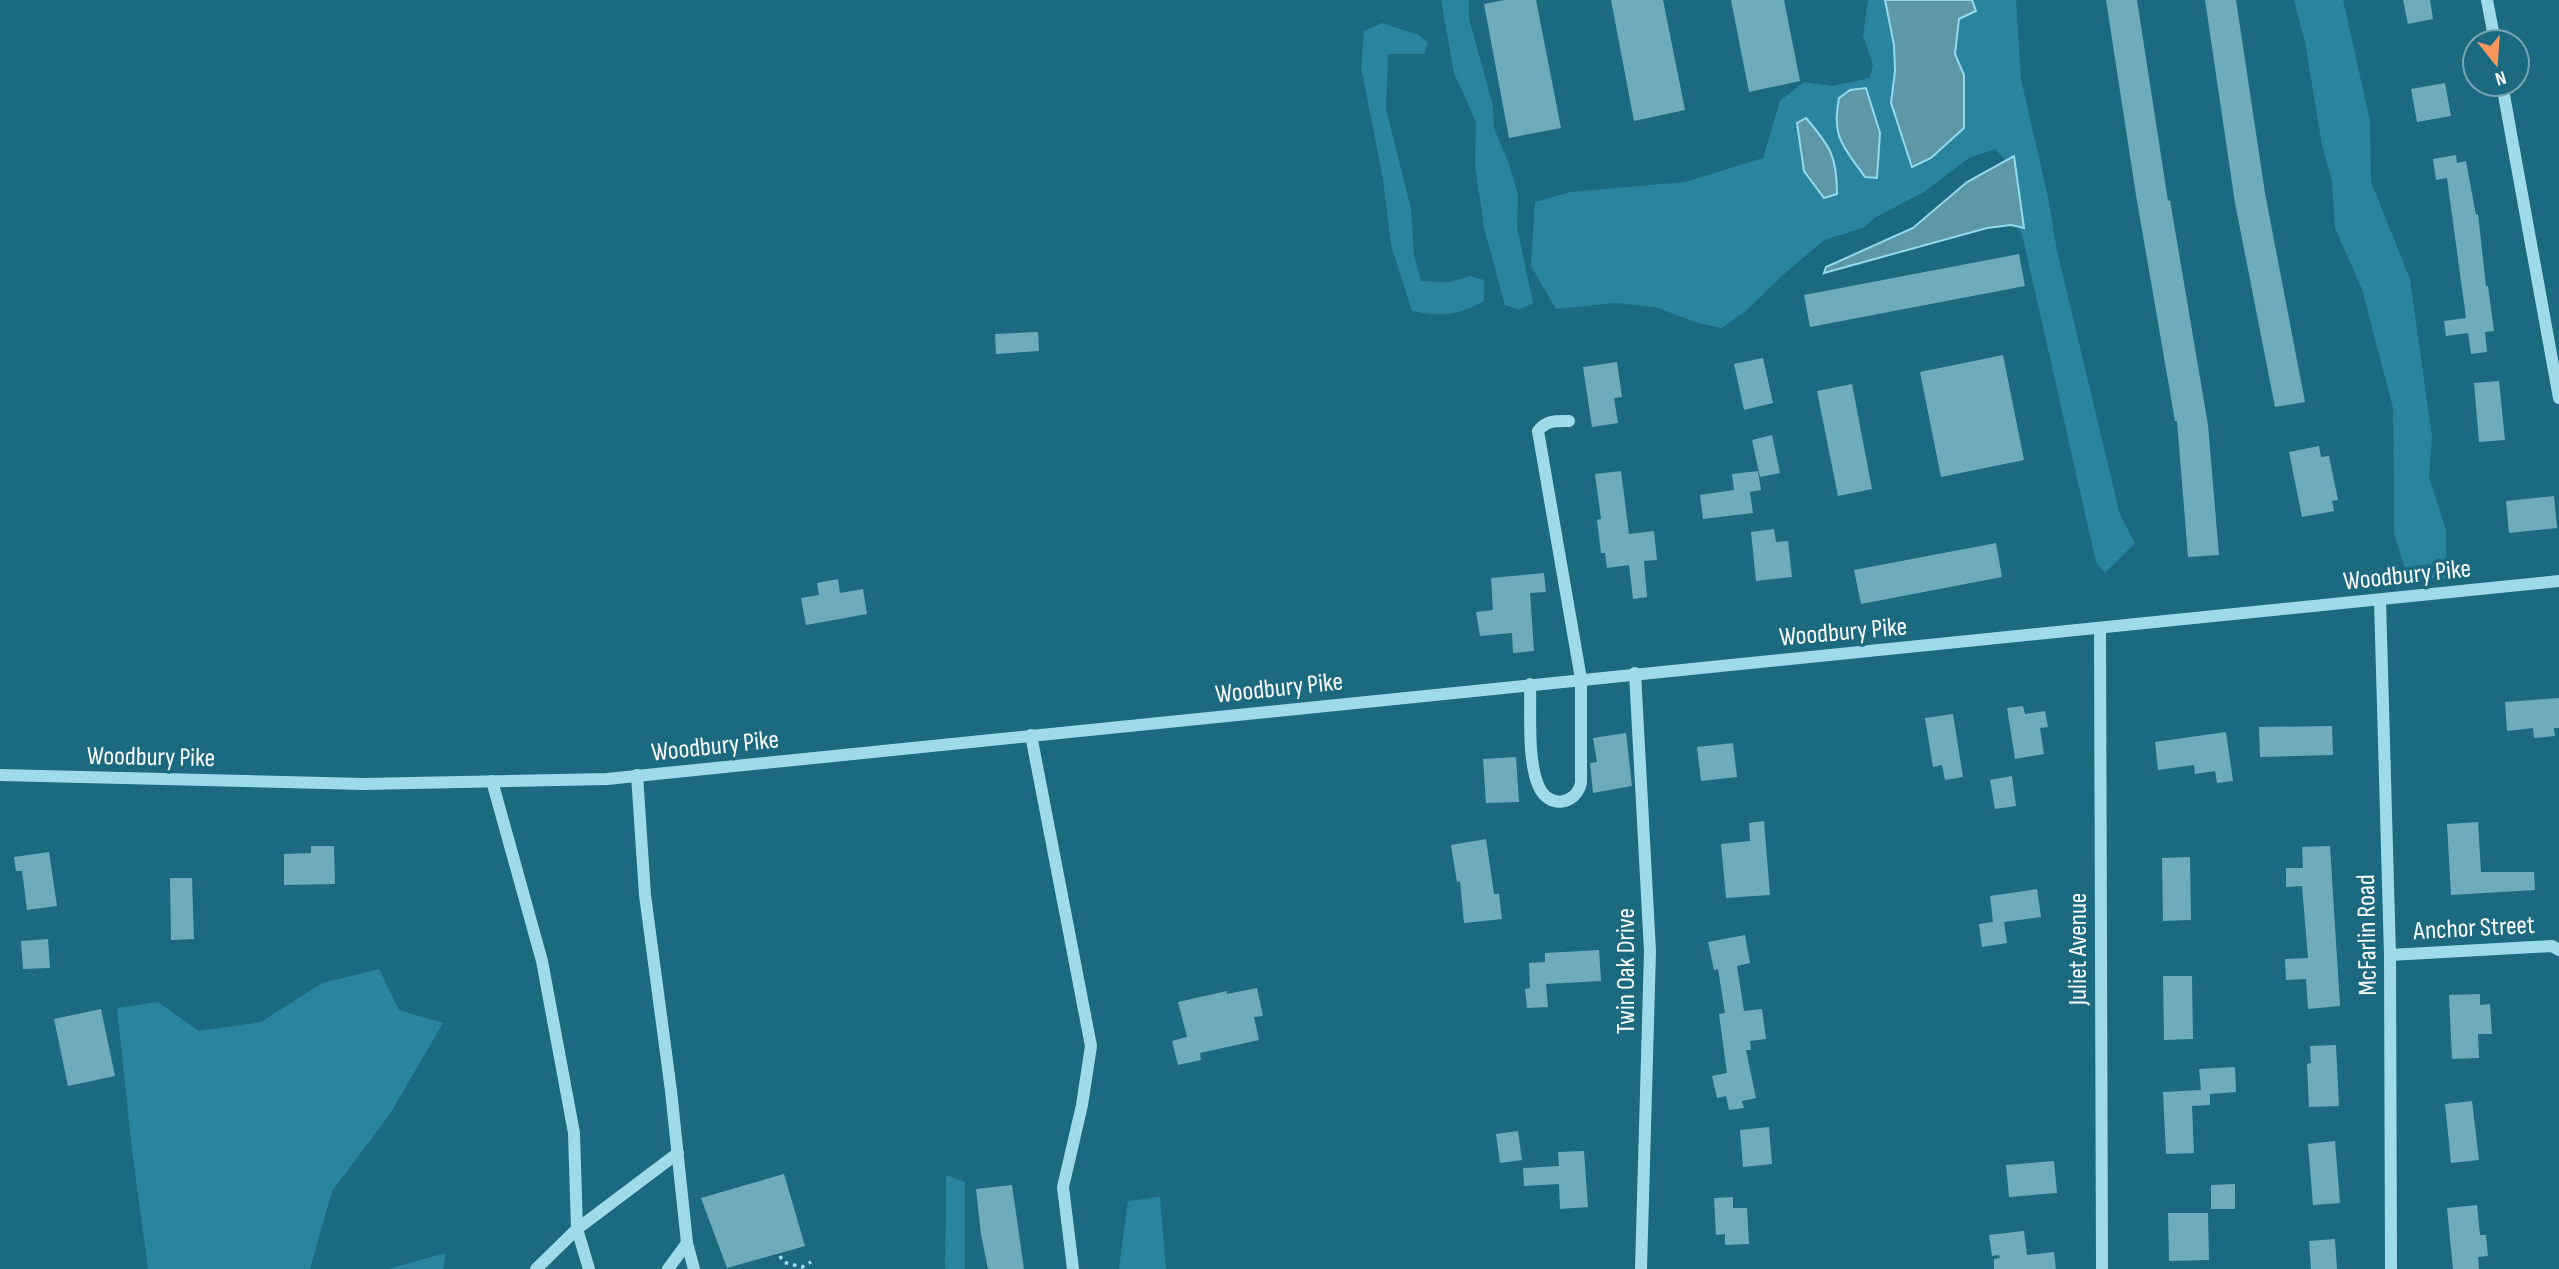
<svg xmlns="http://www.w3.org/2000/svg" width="2559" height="1269" font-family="'Sofia Sans Condensed',sans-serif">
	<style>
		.green { fill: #2b849d }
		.water { fill: #5e98a8; stroke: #92daec; stroke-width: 2 }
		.building { fill: #6eacbd }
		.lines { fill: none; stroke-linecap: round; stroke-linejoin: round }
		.path { stroke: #9fdaea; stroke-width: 3.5; stroke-dasharray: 3.5 5; stroke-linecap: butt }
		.minor { stroke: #9fdaea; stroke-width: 12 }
		.labels { text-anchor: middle; stroke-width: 7; stroke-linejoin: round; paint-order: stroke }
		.street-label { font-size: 26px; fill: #fff; stroke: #1b6a80 }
	</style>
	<rect width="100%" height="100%" fill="#1b6a80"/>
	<g class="green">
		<path d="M1441 0H1469V19L1493 106 1494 128 1509 164 1518 195 1517 227 1533 303 1519 310 1505 305 1484 228 1475 164 1476 122 1454 73Z"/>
		<path d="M1868 0H2016L2021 79 2048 197 2057 251 2120 515 2135 543 2105 573 2096 562 2022 234 2012 214 2010 165 1995 149 1969 158 1924 192 1876 217 1863 228 1824 240 1783 275 1747 310 1722 328 1698 323 1655 307 1615 303 1556 309 1531 266 1535 202 1571 192 1685 182 1763 158 1780 101 1804 82 1832 86 1870 78 1873 64 1863 36Z"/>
		<path d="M2294 0H2343L2370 121 2371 182 2410 279 2432 437 2429 477 2446 530 2447 579 2421 578 2405 569 2394 533 2393 408 2362 289 2335 228 2332 181 2322 145 2305 42Z"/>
		<path d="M1382 23 1418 35 1428 42 1424 54H1388L1386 109 1411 209 1414 255 1421 281 1450 282 1470 276 1484 280V301C1457 316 1443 317 1412 311L1391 245 1383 179 1361 67 1364 31Z"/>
		<path d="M379 969 399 1010 443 1023 390 1114 332 1191 310 1269H148L132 1150 117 1008 158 1002 199 1031 261 1022 322 983Z"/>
		<path d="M946 1175 965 1182V1269H945Z"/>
		<path d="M1160 1197 1166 1269H1119L1128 1201Z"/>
		<path d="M446 1253 443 1269H388Z"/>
	</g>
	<g class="water">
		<path d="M1885 0H1972L1976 11 1959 19 1955 54 1964 75V128L1931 158 1912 167 1891 103 1895 71 1894 45Z"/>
		<path d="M1866 88 1880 133 1877 178 1865 177C1844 147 1831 138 1839 98L1850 90Z"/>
		<path d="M1806 118C1830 146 1837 156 1837 194L1824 198 1804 171 1797 123Z"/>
		<path d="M2014 156 2024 228 2011 225 1987 228 1824 273 1826 267 1913 228 1967 182Z"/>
	</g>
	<g class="building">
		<path d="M1504 0H1536L1561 128 1509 138 1484 4Z"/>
		<path d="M1611 0H1663L1685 110 1634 121Z"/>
		<path d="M1731 0H1784L1800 81 1749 92Z"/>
		<path d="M2106 0H2137L2168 201 2170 200 2208 425 2219 555 2188 557 2177 421H2175L2136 195Z"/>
		<path d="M2205 0H2236L2265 193 2305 402 2275 407 2235 203Z"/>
		<path d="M2403 0H2430L2433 19 2408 24Z"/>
		<path d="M2445 83 2451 116 2417 122 2411 89Z"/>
		<path d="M2456 155 2457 163 2466 161 2476 215 2478 214 2486 286H2488L2494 331 2485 332 2487 352 2471 354 2468 333 2446 336 2444 321 2466 318 2447 178 2436 180 2433 159Z"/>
		<path d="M2019 254 2025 286 1810 327 1804 295Z"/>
		<path d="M1038 332 1039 351 996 354 995 334Z"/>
		<path d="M2003 355 2024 460 1941 477 1920 372Z"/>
		<path d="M1763 358 1773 403 1744 410 1734 364Z"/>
		<path d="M1617 362 1622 397 1614 398 1618 423 1592 427 1583 367Z"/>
		<path d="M2499 381 2505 440 2479 442 2474 383Z"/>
		<path d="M1852 384 1872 489 1838 496 1817 391Z"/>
		<path d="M1772 435 1780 473 1760 477 1752 440Z"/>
		<path d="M2319 446 2321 457 2329 456 2338 500 2332 501 2334 511 2302 517 2289 452Z"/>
		<path d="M1621 471 1629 534 1654 531 1657 560 1644 561 1647 597 1633 599 1629 565 1607 568 1605 553H1601L1597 520 1601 519 1595 474Z"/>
		<path d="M1758 471 1761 490 1750 492 1753 513 1703 519 1700 495 1734 490 1732 474Z"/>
		<path d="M2554 496 2557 528 2509 533 2506 501Z"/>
		<path d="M1774 529 1776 542 1788 541 1792 577 1756 581 1751 532Z"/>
		<path d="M1996 543 2002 577 1861 604 1854 570Z"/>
		<path d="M1544 573 1546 592 1530 593 1534 651 1513 653 1512 633 1480 636 1476 612 1493 610 1491 578Z"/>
		<path d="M838 579 840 593 863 589 867 614 806 625 801 598 819 595 817 583Z"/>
		<path d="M2559 698V728H2554L2555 736 2534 738 2533 728 2507 731 2505 702Z"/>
		<path d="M2023 706 2025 714 2045 711 2048 727 2040 728 2044 754 2015 759 2007 708Z"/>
		<path d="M1953 714 1963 777 1945 780 1942 765 1933 767 1925 718Z"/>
		<path d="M2332 726 2333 755 2260 757 2259 727Z"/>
		<path d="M2226 732 2233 781 2217 783 2215 771 2195 774 2194 765 2158 770 2155 742Z"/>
		<path d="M1626 733 1632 786 1593 793 1590 763 1597 762 1593 738Z"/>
		<path d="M1733 743 1737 777 1701 781 1697 747Z"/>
		<path d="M1516 757 1519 802 1486 803 1483 759Z"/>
		<path d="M2012 776 2016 806 1995 809 1990 780Z"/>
		<path d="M1764 821 1770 895 1726 898 1721 844 1750 841 1749 823Z"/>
		<path d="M2478 822 2481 872H2534L2535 890 2451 895 2447 824Z"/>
		<path d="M1486 839 1494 894H1499L1502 919 1464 923 1460 881 1457 882 1451 845Z"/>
		<path d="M311 846H334L335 884 284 885V854L311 853Z"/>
		<path d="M2330 846 2340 1006 2308 1009 2306 979 2286 980 2285 959 2308 958 2302 886 2286 887V868H2303L2302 847Z"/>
		<path d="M49 852 57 906 27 910 22 871H16L14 857Z"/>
		<path d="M2190 857 2191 920 2163 921 2162 858Z"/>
		<path d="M170 878H192L194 939 171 940Z"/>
		<path d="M2037 889 2041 917 2004 922 2007 943 1982 947 1979 924 1993 922 1990 896Z"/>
		<path d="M1745 935 1750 963 1737 966 1744 1011 1762 1009 1766 1039 1750 1041 1751 1050H1746L1756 1098 1742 1101 1744 1108 1729 1110 1726 1096 1717 1098 1712 1076 1727 1073 1719 1014 1725 1013 1718 969 1714 970 1708 942Z"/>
		<path d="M48 939 50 968 23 969 21 941Z"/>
		<path d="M1599 950 1601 981 1546 984 1548 1007 1527 1008 1525 989 1530 988 1529 963 1545 962V953Z"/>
		<path d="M2163 976H2192L2193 1039 2164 1040Z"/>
		<path d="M1257 988 1263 1016 1254 1017 1259 1040 1200 1053 1201 1060 1178 1065 1172 1041 1187 1037 1178 1002 1227 991V994Z"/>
		<path d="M2480 994V1005L2490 1004 2492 1034H2478L2479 1058 2452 1059 2449 995Z"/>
		<path d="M101 1009 115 1076 68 1086 54 1019Z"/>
		<path d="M2336 1045 2339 1106 2309 1107 2307 1064 2311 1063 2310 1046Z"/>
		<path d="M2235 1067 2236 1092 2210 1094V1105L2192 1106 2194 1153 2166 1154 2163 1092 2201 1090 2199 1069Z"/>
		<path d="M2472 1101 2479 1160 2451 1163 2445 1104Z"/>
		<path d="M1769 1127 1772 1164 1743 1167 1740 1130Z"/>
		<path d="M1518 1131 1522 1160 1500 1163 1496 1134Z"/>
		<path d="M2335 1141 2340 1203 2313 1205 2308 1144Z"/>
		<path d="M1584 1151 1588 1207 1560 1209 1559 1184 1524 1186 1523 1168 1559 1166 1558 1152Z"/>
		<path d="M2054 1161 2057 1193 2009 1197 2006 1165Z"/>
		<path d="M784 1174 805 1246 727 1268 701 1198Z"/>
		<path d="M2235 1184V1209H2211V1185Z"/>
		<path d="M1012 1185 1024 1269H988L981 1234 976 1189Z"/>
		<path d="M1733 1197V1208H1747L1749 1244 1725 1245V1234L1716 1235 1714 1198Z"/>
		<path d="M2477 1205 2480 1235H2486L2488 1256 2478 1257 2479 1269H2453L2447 1208Z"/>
		<path d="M2168 1213H2208L2209 1260 2169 1261Z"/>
		<path d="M2024 1231 2027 1255 2054 1252 2056 1269H1994V1259L2000 1258 1999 1255 1992 1256 1989 1235Z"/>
		<path d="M2335 1239 2337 1269H2311L2309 1241Z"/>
	</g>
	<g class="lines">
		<path class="path" d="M780 1256 783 1262 802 1267 811 1262"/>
		<g class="minor">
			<path d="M2487 0 2495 42"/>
			<path d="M2502 84 2559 398"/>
			<path d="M2380 600 2390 955 2391 1269"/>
			<path d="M2100 629 2102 1269"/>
			<path d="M1635 673 1650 951 1641 1269"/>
			<path d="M1530 684C1531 714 1527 761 1539 787 1549 809 1576 805 1581 783V679L1538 431C1546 420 1557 421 1569 421"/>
			<path d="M1031 735 1091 1046 1082 1105 1063 1187 1073 1269"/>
			<path d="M0 775 363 784 607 779 2559 581"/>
			<path d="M637 775 645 895 671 1091 687 1243 668 1269"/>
			<path d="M492 781 542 961 574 1133 577 1229 536 1269"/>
			<path d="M2390 955 2552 946 2559 950"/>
			<path d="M687 1243 694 1269"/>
			<path d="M589 1269 577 1229 678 1153"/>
		</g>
	</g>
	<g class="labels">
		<g class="street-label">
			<text transform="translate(2407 574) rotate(-6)" y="9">Woodbury Pike</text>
			<text transform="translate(1843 631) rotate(-5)" y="9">Woodbury Pike</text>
			<text transform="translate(1279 687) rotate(-6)" y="9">Woodbury Pike</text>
			<text transform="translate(715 745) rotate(-6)" y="9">Woodbury Pike</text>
			<text transform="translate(151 756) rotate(1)" y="9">Woodbury Pike</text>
			<text transform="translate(2474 927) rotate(-3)" y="9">Anchor Street</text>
			<text transform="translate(2366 935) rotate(-91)" y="9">McFarlin Road</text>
			<text transform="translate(2077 949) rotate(-90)" y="9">Juliet Avenue</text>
			<text transform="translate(1625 971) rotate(-90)" y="9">Twin Oak Drive</text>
		</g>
	</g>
	<g transform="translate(2496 63) rotate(163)"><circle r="33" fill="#1b6a80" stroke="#76a6b3" stroke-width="2"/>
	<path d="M0-5L12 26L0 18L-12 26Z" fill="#fb975c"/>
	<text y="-10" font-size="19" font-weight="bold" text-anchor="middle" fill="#ffffff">N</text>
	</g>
</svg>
